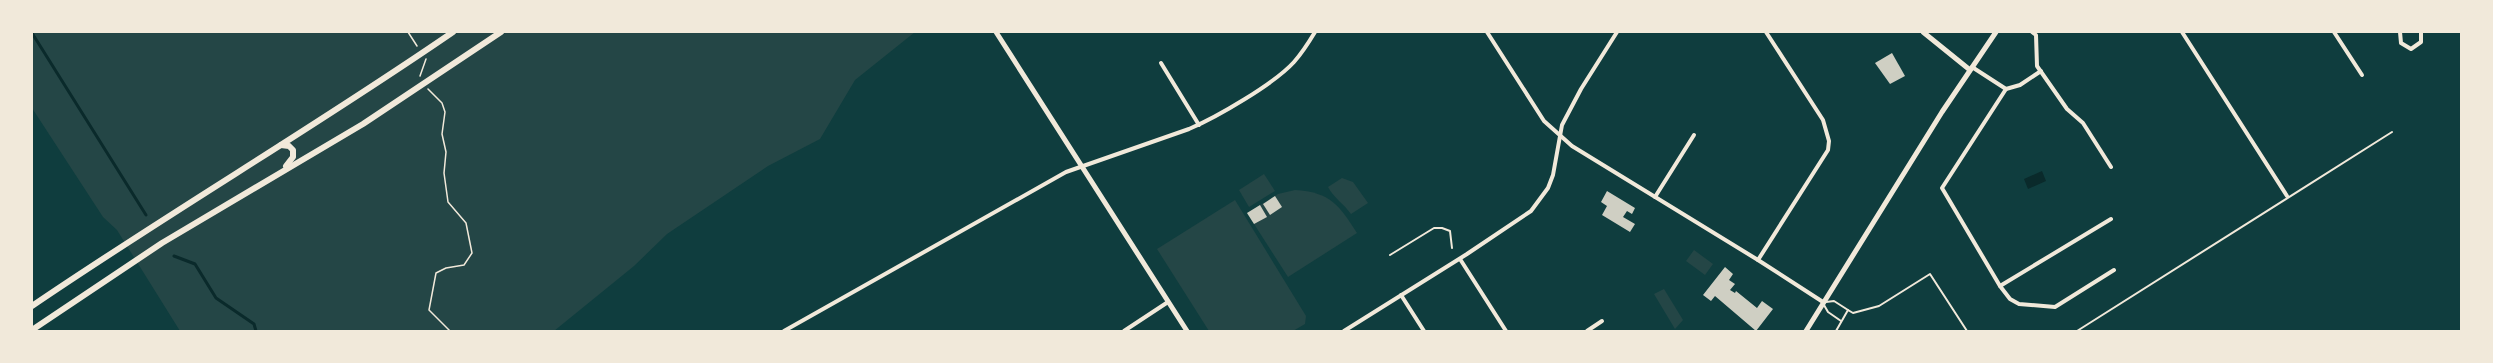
<svg xmlns="http://www.w3.org/2000/svg" width="2493" height="363" font-family="'Nunito Sans',sans-serif">
	<style>
		.green { fill: #244646 }
		.water { fill: #0a2a2b }
		.lines { fill: none; stroke-linecap: round; stroke-linejoin: round }
		.stream { stroke: #0a2a2b; stroke-width: 3 }
		.building { fill: #cfcfc3 }
		.path { stroke: #f1e9da; stroke-width: 1.5 }
		.service { stroke: #f1e9da; stroke-width: 2 }
		.minor { stroke: #f1e9da; stroke-width: 4 }
		.tertiary { stroke: #f1e9da; stroke-width: 5 }
		.primary { stroke: #f1e9da; stroke-width: 6 }
	</style>
	<rect width="100%" height="100%" fill="#0f3d3e"/>
	<g class="green">
		<path d="M32 32H915L855 80 820 139 768 166 667 234 634 266 554 331H180L117 230 103 217 32 108Z"/>
		<path d="M1264 174 1275 191 1249 207 1239 190Z"/>
		<path d="M1342 178 1353 182 1368 203 1351 214C1344 204 1334 198 1328 187Z"/>
		<path d="M1295 190C1330 192 1339 205 1357 233L1288 277 1247 213 1278 194Z"/>
		<path d="M1235 200 1306 316 1305 324 1293 331H1209L1157 249Z"/>
		<path d="M1694 250 1713 264 1705 275 1686 261Z"/>
		<path d="M1664 289 1683 320 1675 329 1654 294Z"/>
	</g>
	<path class="water" d="M2042 171 2046 181 2028 189 2024 179Z"/>
	<g class="lines">
		<g class="stream">
			<path d="M32 33 146 215"/>
			<path d="M174 256 195 264 216 298 254 324 256 331"/>
		</g>
	</g>
	<g class="building">
		<path d="M1892 53 1905 76 1890 84 1875 63Z"/>
		<path d="M1607 191 1635 208 1632 214 1627 211 1623 217 1635 224 1630 232 1602 215 1607 206 1601 202Z"/>
		<path d="M1275 196 1282 207 1270 215 1263 204Z"/>
		<path d="M1260 205 1267 217 1254 224 1247 213Z"/>
		<path d="M1725 267 1733 274 1729 280 1735 284 1730 290 1735 293 1736 291 1757 308 1762 301 1773 309 1756 331 1715 296 1711 301 1703 295Z"/>
	</g>
	<g class="lines">
		<g class="path">
			<path d="M408 32 417 46"/>
			<path d="M420 76 426 59"/>
			<path d="M428 89 442 103 445 112 442 134 446 152 444 173 448 202 466 223 472 253 464 265 446 268 436 273 429 310 450 331"/>
		</g>
		<g class="service">
			<path d="M1390 255 1434 228H1442L1450 231 1452 248"/>
			<path d="M1826 302 1834 301 1848 310"/>
			<path d="M1824 305 1828 312 1841 321"/>
			<path d="M1836 331 1848 310 1853 313 1879 306 1930 274 1967 331"/>
			<path d="M2077 331 2392 132"/>
		</g>
		<g class="minor">
			<path d="M1487 32 1544 121 1572 146 1758 260 1823 302"/>
			<path d="M2032 32 2036 35 2037 66 2067 109 2083 123 2111 167"/>
			<path d="M2182 32 2287 196"/>
			<path d="M2334 32 2362 75"/>
			<path d="M2400 32 2401 43 2411 49 2421 42V32"/>
			<path d="M1161 63 1199 125"/>
			<path d="M1972 67 2006 89 1942 188 2000 286 2010 299 2019 304 2055 307 2114 270"/>
			<path d="M2006 89 2020 85 2041 71"/>
			<path d="M1655 197 1694 135"/>
			<path d="M1460 259 1506 331"/>
			<path d="M1758 260 1828 150 1829 141 1823 120 1766 32"/>
			<path d="M2000 286 2111 219"/>
			<path d="M1401 295 1424 331"/>
			<path d="M784 331 1066 172 1189 129C1217 117 1274 84 1294 62 1302 53 1309 42 1315 32"/>
			<path d="M1124 331 1168 302"/>
			<path d="M1344 331 1467 254 1531 211 1548 188 1553 175 1562 125 1581 89 1617 32"/>
			<path d="M1587 331 1602 321"/>
		</g>
		<g class="tertiary">
			<path d="M996 32 1187 331"/>
			<path d="M1923 32 1970 70"/>
			<path d="M1806 331 1942 112 1996 32"/>
		</g>
		<g class="primary">
			<path d="M281 145 289 146 293 150V157L286 166"/>
			<path d="M32 306C170 212 315 127 453 32"/>
			<path d="M32 330 162 243 363 124 501 32"/>
		</g>
	</g>
	<rect width="2493" height="363" fill="none" stroke="#f1e9da" stroke-width="66"/>
</svg>
